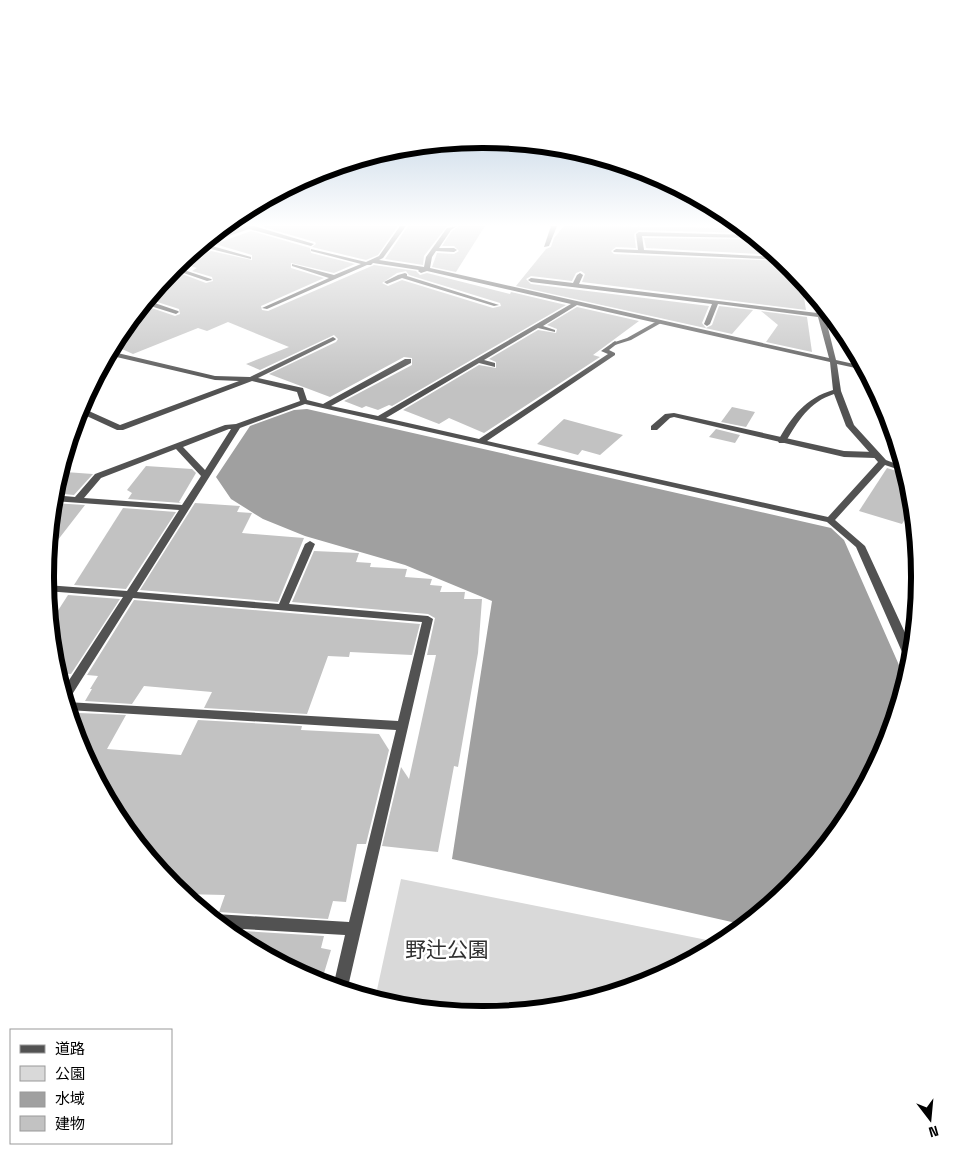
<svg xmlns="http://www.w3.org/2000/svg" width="965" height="1154" font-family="'Space Grotesk','Noto Sans JP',sans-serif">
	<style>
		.green { fill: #d9d9d9 }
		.water { fill: #a0a0a0 }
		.building { fill: #c2c2c2; fill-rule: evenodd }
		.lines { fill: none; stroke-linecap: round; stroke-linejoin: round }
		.lane { fill: #525252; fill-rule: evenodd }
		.street { fill: #525252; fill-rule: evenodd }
		.labels { text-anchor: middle; stroke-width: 5; stroke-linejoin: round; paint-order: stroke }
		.near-park-label { font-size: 21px; fill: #303030; stroke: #fff }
		.rim { fill: none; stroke: #000; stroke-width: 6 }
	</style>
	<rect width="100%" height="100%" fill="#fff"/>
	<path class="green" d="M401 879 722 943 650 981 568 1006 482 1014 397 1006 375 999Z"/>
	<path class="water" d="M307 409 831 528 844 540 906 681 887 745 846 820 792 887 745 925 452 859 492 601 405 565 305 536 263 519 231 499 216 477 250 426 294 410Z"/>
	<g class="building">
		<path d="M265 226H398L378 255 366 260 312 247 316 244 315 242 263 227Z"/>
		<path d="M408 226H447L424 256 423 265 385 259Z"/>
		<path d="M459 226H485L456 272 432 267 437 253 454 254 459 251 454 246H442L452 231Z"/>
		<path d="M564 226 744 228 750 233 639 230 634 234 636 248 616 247 611 251 614 254 784 261 801 279 806 310 582 282 585 274 581 271 576 273 572 281 531 276 526 279 531 284 709 306 702 323 706 328 712 325 719 306 753 310 732 334 516 286 546 249 551 247 554 238Z"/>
		<path d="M251 231 310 248 311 253 355 264 334 273 291 263V268L324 278 261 306 262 310 268 311 374 265 416 271 420 275 427 273 510 294 511 292 566 305 392 406 389 405 378 410 366 406 362 408 344 401 412 365V358L404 357 330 397 269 374 336 342 338 339 334 335 260 370 246 364 289 347 228 322 207 331 198 328 133 354 113 345 117 337 125 334 122 330 143 305 175 316 180 314 179 309 148 299 161 282 182 274 206 283 213 281 212 277 192 271 197 268 184 264 203 257 198 256 211 251 252 260V255L215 244ZM406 271 409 275 500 303 501 306 493 308 402 280 388 286 382 283 397 273Z"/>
		<path d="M644 238 757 239 776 255 646 248Z"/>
		<path d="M577 307 639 321 593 355 600 357 484 433 449 418 439 424 403 410 479 365 496 368V362L489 359 538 330 556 333 557 329 547 325Z"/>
		<path d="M761 311 807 317 812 352 766 342 778 325Z"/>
		<path d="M732 407 755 412 746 427 721 422Z"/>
		<path d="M564 419 623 435 600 455 582 450 578 455 537 444Z"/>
		<path d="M716 429 740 435 735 443 709 437Z"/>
		<path d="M146 466 192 469 196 473 179 502 181 503 128 499 132 493 127 490Z"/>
		<path d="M887 468 906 474 912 492 913 506 902 524 859 511Z"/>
		<path d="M65 472 93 474 74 495 53 493 56 482Z"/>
		<path d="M52 503 85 505 47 554 48 551Z"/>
		<path d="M195 503 240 506 237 512 252 513 242 533 304 538 278 602 140 590Z"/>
		<path d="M123 508 176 512 126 589 74 585Z"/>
		<path d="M314 551 359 553 356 562 371 563 370 567 407 569 405 577 432 579 430 585 442 586 440 592H465L464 599H482L478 653 458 767 454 766 438 852 382 846 401 767 409 779 436 655H427L435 618 428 614 292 602Z"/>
		<path d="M68 595 120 599 71 674 57 673 53 662 50 623Z"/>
		<path d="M134 600 420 624 412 655 350 652 349 657 328 656 307 714 204 708 212 692 144 686 132 704 85 701 92 689H90L98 676 87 675Z"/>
		<path d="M79 713 126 715 107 749 181 755 198 720 302 726 301 730 379 734 389 750 366 844H357L346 902 333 901 328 919 219 912 225 895 182 894 173 886 119 820 78 744 72 724Z"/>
		<path d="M226 930 324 936 321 948 331 950 321 983 239 941Z"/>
	</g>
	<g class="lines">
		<g class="lane">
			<path d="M659 320 661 321V323L631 340 615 345 612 343 627 338Z"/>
			<path d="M674 413 844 451 875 452 879 455 875 458 844 457 674 417 670 418 657 430H651V426L665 414Z"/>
		</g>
		<g class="street">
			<path d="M245 226H254L314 244 311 246 249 229 205 244 251 257V259L199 246 207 240Z"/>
			<path d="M400 226H406L383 258 379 260 424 267 426 257 447 228 457 226 451 230 439 248H454L457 250 454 252 436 251 432 257 430 268 829 358 818 317 718 304 710 324 707 326 704 324 712 304 531 282 528 280 531 278 573 283 577 275 580 273 583 275 579 284 817 313 814 298 816 296 822 304 836 360 863 366 865 370 837 364 841 391 854 425 886 460 904 467 906 472 885 465 835 520 865 546 913 650 911 665 906 661 856 547 827 522 305 404 240 428 137 592 279 604 305 544 310 541 315 544 289 604 428 616 433 619 347 991 333 987 345 935 224 928 210 916 215 914 349 922 396 730 68 710 66 702 398 721 422 622 133 598 68 701 65 702 62 691 123 597 46 591V585L127 591 179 510 53 501V495L75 497 95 474 225 425 236 424 300 401 297 392 252 381 123 430H117L78 412 80 407 120 425 239 381 215 380 108 355 109 351 215 376 250 377 333 337 336 339 335 340 258 378 303 388 307 400 323 404 405 359H411V363L331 406 378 416 571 304 427 271 421 273 418 271 419 270 373 263 371 265H367L267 309 262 308 329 278 292 266V264L334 275 361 264 311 251V249L366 262 379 256ZM577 305 830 362 833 390C806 398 791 417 778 441L779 443H785C798 421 809 402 834 394L846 426 878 462 828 517 487 441 615 355V353L609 350 618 343 615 341 601 351 608 354 479 439 386 418 479 363 495 367V363L484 360 538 328 555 332V330L543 326ZM229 429H231L205 470 183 447ZM176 449 201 476 182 505 84 498 101 478Z"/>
			<path d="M551 226H557L549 246 544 247Z"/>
			<path d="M639 232 752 235 756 238 642 236 644 250 779 257 783 260 614 252 613 251 616 249 638 250 636 234Z"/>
			<path d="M175 267 211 279 212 280 207 281 172 269Z"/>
			<path d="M405 273 407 274V276L499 305 494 306 402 278 387 284 384 282 398 275Z"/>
			<path d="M146 300 178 311 179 312 176 314 144 304Z"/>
			<path d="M121 331 124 333 123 334 118 335Z"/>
		</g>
	</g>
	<linearGradient id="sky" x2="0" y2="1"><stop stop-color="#8baccb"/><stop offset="0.58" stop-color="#fff"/><stop offset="1" stop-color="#fff" stop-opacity="0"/></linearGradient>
	<rect width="965" height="388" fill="url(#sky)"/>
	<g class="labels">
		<g class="near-park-label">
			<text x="447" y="957">野辻公園</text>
		</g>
	</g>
	<path d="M0 0H965V1154H0ZM482 148H483A428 428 0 0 1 911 576V578A428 428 0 0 1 483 1006H482A428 428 0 0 1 54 578V576A428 428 0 0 1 482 148Z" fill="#fff" fill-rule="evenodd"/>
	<path class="rim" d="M482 148H483A428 428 0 0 1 911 576V578A428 428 0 0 1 483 1006H482A428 428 0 0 1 54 578V576A428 428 0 0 1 482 148Z"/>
	<rect x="10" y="1029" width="162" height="115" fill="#ffffff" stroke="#999999"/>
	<rect x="20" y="1045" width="25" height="8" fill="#525252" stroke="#999999"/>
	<text x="55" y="1054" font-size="15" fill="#000000">道路</text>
	<rect x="20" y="1066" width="25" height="15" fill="#d9d9d9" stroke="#999999"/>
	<text x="55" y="1079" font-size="15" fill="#000000">公園</text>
	<rect x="20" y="1092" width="25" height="15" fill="#a0a0a0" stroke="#999999"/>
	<text x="55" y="1104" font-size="15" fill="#000000">水域</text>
	<rect x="20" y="1116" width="25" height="15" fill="#c2c2c2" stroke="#999999"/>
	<text x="55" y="1129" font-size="15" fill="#000000">建物</text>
	<g transform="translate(930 1119) rotate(164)" stroke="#ffffff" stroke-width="4" paint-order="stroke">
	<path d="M0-4L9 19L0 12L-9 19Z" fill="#000000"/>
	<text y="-8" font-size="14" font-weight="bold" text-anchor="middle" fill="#000000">N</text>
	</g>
</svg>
